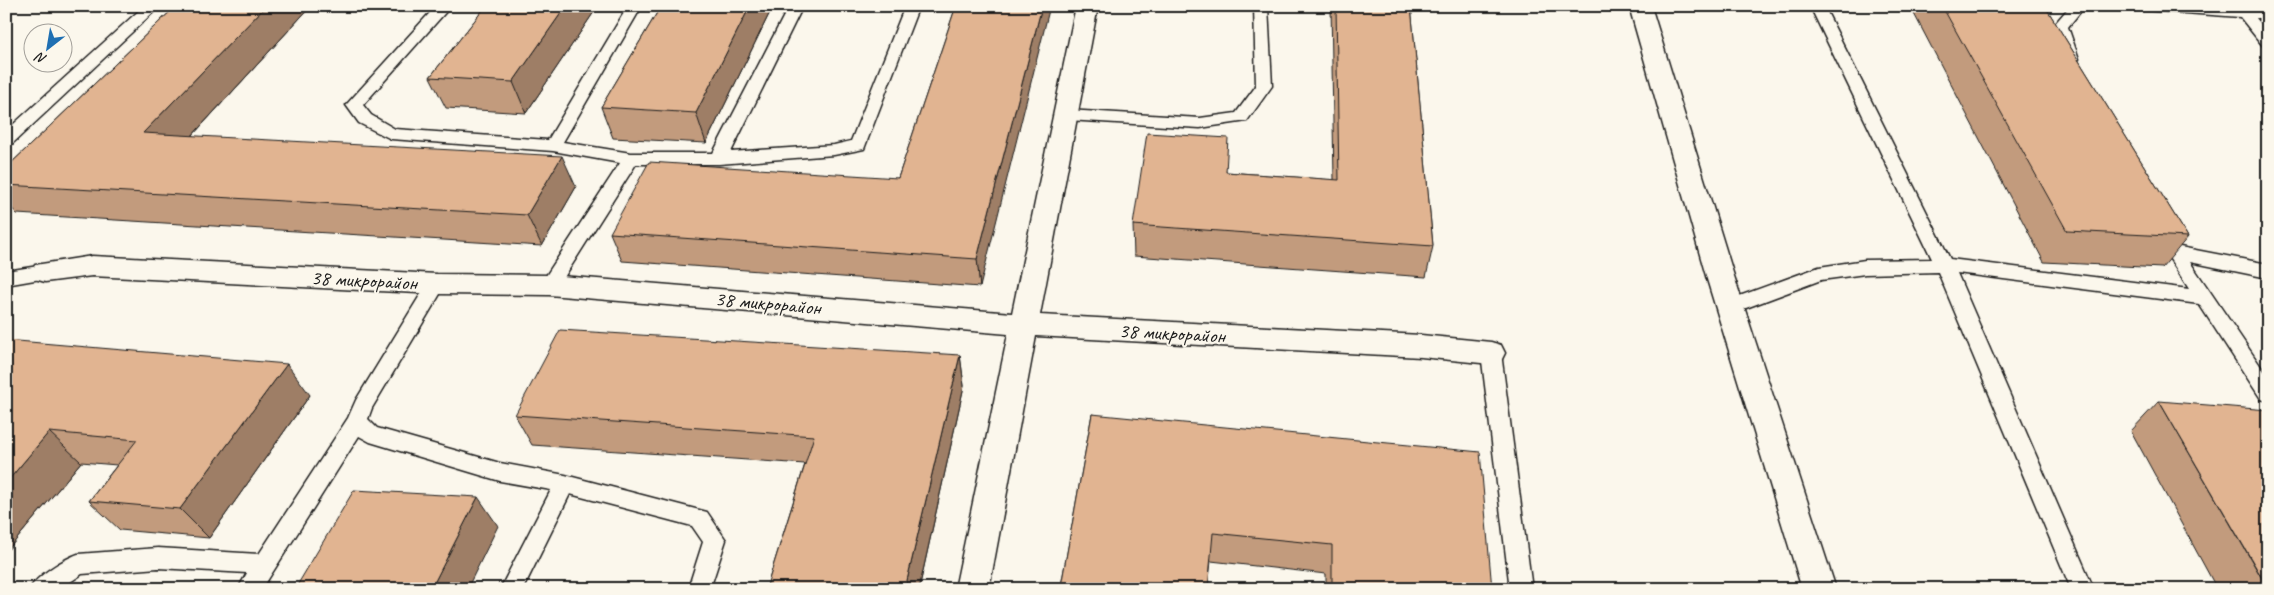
<svg xmlns="http://www.w3.org/2000/svg" width="2274" height="595" font-family="Caveat,sans-serif">
	<style>
		.lines { fill: none; stroke-linecap: round; stroke-linejoin: round }
		.lane-casing { stroke: #1c1c1c; stroke-width: 3 }
		.street-casing { stroke: #1c1c1c; stroke-width: 3 }
		.lane { fill: #fbf7ec; fill-rule: evenodd }
		.street { fill: #fbf7ec; fill-rule: evenodd }
		.wall { fill: #c29b7d; stroke: #1c1c1c }
		.shaded-wall { fill: #9e7e66; stroke: #1c1c1c }
		.building { fill: #e1b491; stroke: #1c1c1c }
		.labels { text-anchor: middle; stroke-width: 4; stroke-linejoin: round; paint-order: stroke }
		.street-label { font-size: 21px; fill: #1c1c1c; stroke: #fbf7ec }
	</style>
	<rect width="100%" height="100%" fill="#fbf7ec"/>
	<filter id="ink" filterUnits="userSpaceOnUse"><feTurbulence type="fractalNoise" baseFrequency=".02" numOctaves="2"/><feDisplacementMap in="SourceGraphic" scale="10" xChannelSelector="R" yChannelSelector="G"/><feConvolveMatrix kernelMatrix="1 2 1 2 8 2 1 2 1" color-interpolation-filters="sRGB"/></filter>
	<g filter="url(#ink)">
		<g class="lines">
			<defs>
				<g id="lane">
					<path d="M144 6H160L12 144 6 145V131Z"/>
					<path d="M436 6H451L363 105 371 115 395 129 548 140 628 6H642L563 142 631 153H713L789 6H803L731 152 834 145 851 141 905 6H919L864 149 834 155 719 164H636L556 290 549 292 542 290 540 285 620 163 553 151 391 139 359 123 346 105Z"/>
					<path d="M1254 6H1268L1272 86 1247 121 1200 128 1067 120 1061 119 1059 115 1061 111 1067 110 1200 118 1236 113 1256 86Z"/>
					<path d="M1810 6H1824L1950 259 2189 289 2152 231 2155 227 2161 225 2167 227 2180 247 2268 264V278L2190 262 2268 377V401L2261 399 2199 304 1957 273 2094 589H2071L1938 272 1865 274 1821 280 1730 314 1723 312 1721 307 1723 302 1819 267 1865 260 1932 259Z"/>
					<path d="M2070 6H2085L2068 27 2079 59 2076 62H2066L2063 59 2053 26Z"/>
					<path d="M2136 6H2216L2268 10V18H2256L2268 33V48L2263 46 2240 17 2143 10Z"/>
					<path d="M45 265 52 267 54 272 52 277 6 285V271Z"/>
					<path d="M437 277 444 279 446 284 372 408 368 419 377 428 500 463 565 475 707 512 726 540 710 589H688L703 542 692 526 570 494 523 589H500L551 490 500 481 370 442 359 436 262 589H238L247 573 158 568 82 574 60 589H30C36 576 64 559 78 554L158 548 259 554 348 418 356 400 430 279Z"/>
					<path d="M1491 346 1498 348 1501 353 1532 589H1510L1481 353 1484 348Z"/>
				</g>
				<g id="street">
					<path d="M1076 6H1098L1040 315 1421 335 1491 342 1501 345 1505 353 1501 361 1491 364 1421 357 1036 336 989 589H955L1008 334 549 295 437 294 92 276 45 282 35 279 32 272 35 265 92 256 437 274 549 275 1012 313Z"/>
					<path d="M1629 6H1651L1734 276 1836 589H1802L1706 276Z"/>
				</g>
			</defs>
			<use href="#lane" class="lane-casing"/>
			<use href="#street" class="street-casing"/>
			<use href="#lane" class="lane"/>
			<use href="#street" class="street"/>
		</g>
		<g class="wall">
			<path d="M176 6H311L192 136 576 187 542 246 17 214 6 202V168Z"/>
			<path d="M486 6H598L526 113 446 108 430 77Z"/>
			<path d="M661 6H773L706 143 613 138 601 107Z"/>
			<path d="M956 6 980 287 622 261 610 233 898 178Z"/>
			<path d="M1331 6H1411L1433 246 1426 277 1134 256 1133 225 1226 172 1334 180Z"/>
			<path d="M1910 6H2045L2188 237 2162 268 2044 262Z"/>
			<path d="M6 340 310 395 209 538 120 530 89 501 117 465 81 462 6 552Z"/>
			<path d="M960 355 964 386 919 589H766L805 464 532 445 515 415Z"/>
			<path d="M2159 401 2268 589H2217L2131 431Z"/>
			<path d="M1092 414 1492 589H1326V574L1211 561 1208 589H1061V586Z"/>
		</g>
		<g class="shaded-wall">
			<path d="M266 6H311L166 164 143 133Z"/>
			<path d="M566 6H598L526 113 513 82Z"/>
			<path d="M750 6H773L706 143 696 113Z"/>
			<path d="M1042 6H1050L980 287 977 259Z"/>
			<path d="M562 156 576 187 542 246 527 215Z"/>
			<path d="M960 355 964 386 919 589H905Z"/>
			<path d="M287 364 310 395 209 538 180 509Z"/>
			<path d="M49 432 81 462 6 552V483Z"/>
			<path d="M478 497 498 526 467 589H431Z"/>
		</g>
		<g class="building">
			<path d="M176 6H266L143 133 562 156 527 215 6 185V168Z"/>
			<path d="M486 6H566L513 82 430 77Z"/>
			<path d="M661 6H750L696 113 601 107Z"/>
			<path d="M956 6H1042L977 259 610 233 649 162 898 178Z"/>
			<path d="M1336 6H1411L1433 246 1133 225 1147 133 1228 138 1226 172 1339 180Z"/>
			<path d="M1942 6H2045L2188 237 2067 231Z"/>
			<path d="M560 330 960 355 905 589H766L814 436 515 415Z"/>
			<path d="M6 340 287 364 180 509 89 501 137 440 49 432 6 483Z"/>
			<path d="M2159 401 2268 410V588Z"/>
			<path d="M1092 414 1480 452 1492 589H1332V545L1213 533 1208 589H1090L1061 586Z"/>
			<path d="M354 490 478 497 431 589H295Z"/>
		</g>
	</g>
	<g class="labels">
		<g class="street-label">
			<text transform="translate(364 280) rotate(3)" y="7">38 микрорайон</text>
			<text transform="translate(768 303) rotate(5)" y="7">38 микрорайон</text>
			<text transform="translate(1172 333) rotate(3)" y="7">38 микрорайон</text>
		</g>
	</g>
	<rect width="2274" height="595" fill="none" stroke="#fbf7ec" stroke-width="25"/>
	<rect x="12" y="12" width="2249" height="570" fill="none" stroke="#1c1c1c" stroke-width="2" filter="url(#ink)"/>
	<g transform="translate(48 48) rotate(211)"><circle r="24" fill="#fbf7ec" stroke="#a29f99"/>
	<path d="M0-4L9 19L0 12L-9 19Z" fill="#1f6fb2"/>
	<text y="-8" font-size="14" font-weight="bold" text-anchor="middle" fill="#1c1c1c">N</text>
	</g>
</svg>
